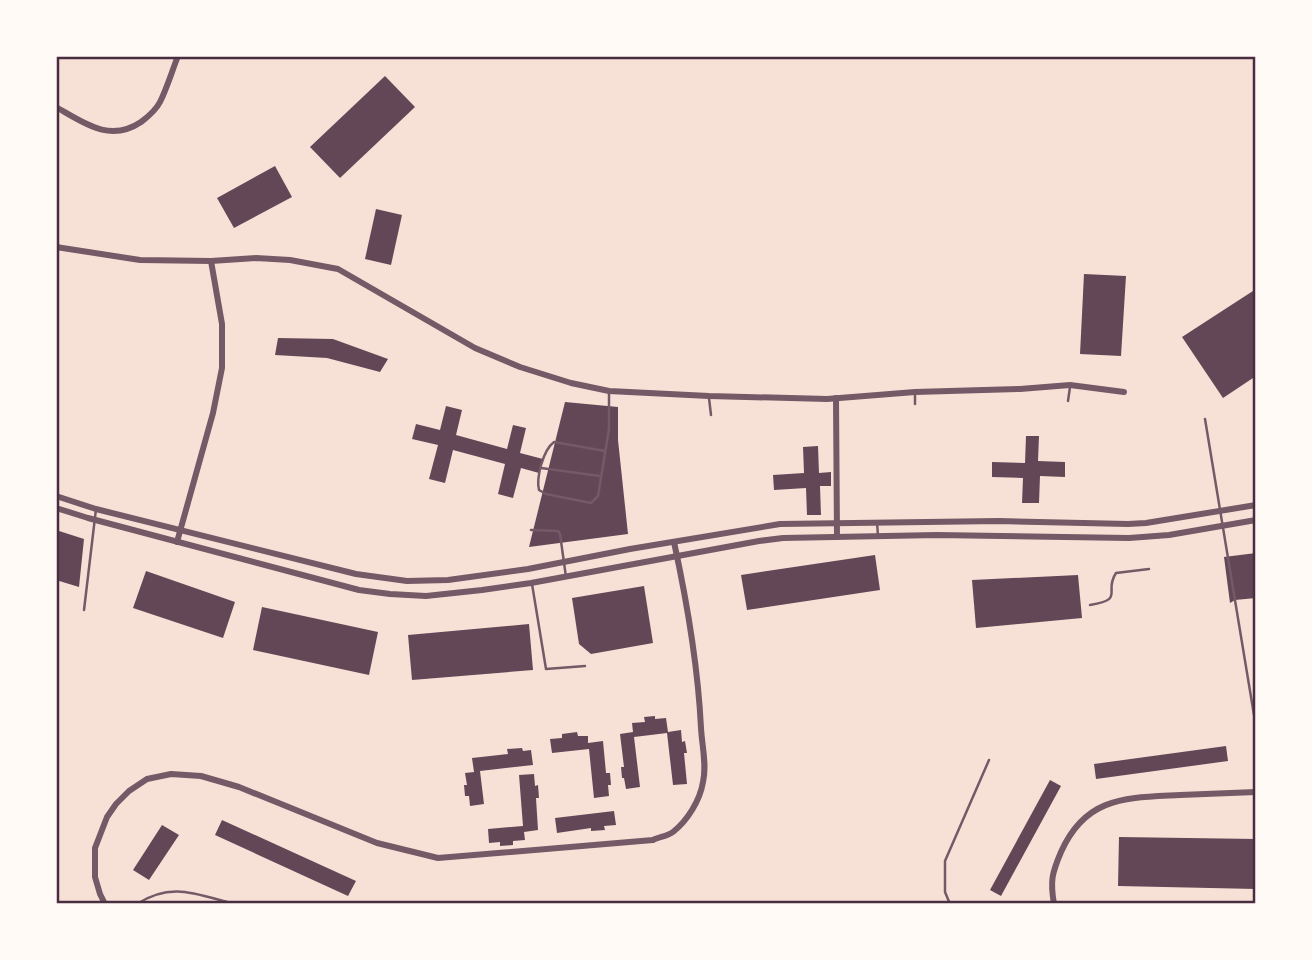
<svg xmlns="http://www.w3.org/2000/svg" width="1312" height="960" font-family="Cabin,sans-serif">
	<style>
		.building { fill: #644757 }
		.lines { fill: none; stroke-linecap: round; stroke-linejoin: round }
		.service { stroke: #755966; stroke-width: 2.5 }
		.minor { stroke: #755966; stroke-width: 6 }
		.neatline { fill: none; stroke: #4a2c40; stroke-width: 2.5 }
	</style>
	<rect width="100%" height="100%" fill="#f7e1d7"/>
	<g class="building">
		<path d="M385 76 415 107 340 178 310 147Z"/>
		<path d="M275 166 292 197 234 228 217 198Z"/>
		<path d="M376 209 402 215 391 265 365 259Z"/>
		<path d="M1084 274 1126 276 1121 356 1080 354Z"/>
		<path d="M1256 289V376L1223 398 1182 337Z"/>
		<path d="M278 338 333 339 388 359 380 372 327 358 275 355Z"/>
		<path d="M565 402 618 407V440L628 534 529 547Z"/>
		<path d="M446 406 462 410 456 435 507 449 513 425 526 428 520 453 543 459 539 473 521 468 513 498 498 494 505 464 453 450 445 483 429 479 438 445 412 439 416 424 440 430Z"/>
		<path d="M1026 436H1039L1038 461 1065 462V477L1040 476 1039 503H1022L1023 478 992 477V462L1025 463Z"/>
		<path d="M818 446 819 473 831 472V486H820L821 515H807L806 488 774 490 773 475 804 473 803 447Z"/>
		<path d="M56 530 84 539 79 587 56 580Z"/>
		<path d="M1256 553V598L1235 600 1230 603 1224 557Z"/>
		<path d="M875 555 880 590 747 610 741 575Z"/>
		<path d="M146 571 235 602 223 638 133 608Z"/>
		<path d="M1078 575 1082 618 976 628 972 580Z"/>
		<path d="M644 586 653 643 591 654 579 644 572 598Z"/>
		<path d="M262 607 378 632 369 675 253 650Z"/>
		<path d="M529 624 533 670 412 680 408 635Z"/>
		<path d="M655 716V719L666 718 668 732 681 730 682 742 685 741 687 753H684L687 784 673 785 667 733 634 737 640 787 626 789 624 778H622L621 767H624L620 734 633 732 632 723 645 722 644 717Z"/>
		<path d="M577 732 578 736H588V743L603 741 606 773H610L611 785H608L609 796 594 798 589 749 552 753 550 739 562 738V734Z"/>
		<path d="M1226 746 1228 761 1096 779 1094 764Z"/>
		<path d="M522 748 523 751 531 750 533 765 480 771 484 804 470 806 469 796H465L464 785H467L465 773 474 772 472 758 508 754 507 749Z"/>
		<path d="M534 774 535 786 538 785 539 798H536L538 830 524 832 525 840 513 841V845L500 846V842L489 843 488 829 523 826 519 775Z"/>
		<path d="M1050 780 1061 786 1001 896 990 890Z"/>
		<path d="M614 811 616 825 604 826 605 830 591 831V828L557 833 555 818Z"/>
		<path d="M222 820 356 881 348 896 215 835Z"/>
		<path d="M162 825 179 835 149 880 133 870Z"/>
		<path d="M1119 837 1256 839V889L1118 886Z"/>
	</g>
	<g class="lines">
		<g class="service">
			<path d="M709 398 711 415"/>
			<path d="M1068 401 1070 387"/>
			<path d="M915 404V393"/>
			<path d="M1205 419 1254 715 1256 714"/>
			<path d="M605 451 554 442C543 450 536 478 539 490L546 494 591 503 598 496 609 429V391"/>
			<path d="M541 468 600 476"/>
			<path d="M877 522 878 536"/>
			<path d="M531 530 558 531 560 534 566 577"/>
			<path d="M532 584 546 669 585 666"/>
			<path d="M1090 605C1126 599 1103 592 1116 573L1149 569"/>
			<path d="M84 610 96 509"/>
			<path d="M137 904C172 881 198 895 235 904"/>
			<path d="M950 904 945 892V861L989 760"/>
		</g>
		<g class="minor">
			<path d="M56 107C84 123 110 143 141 122 149 116 156 110 160 102 167 88 172 71 178 56"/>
			<path d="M56 247 140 260 211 261 256 258 290 260 338 269 475 348 520 367 571 383 609 391 709 396 827 399 915 392 1020 389 1070 385 1124 392"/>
			<path d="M836 398 837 537"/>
			<path d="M56 496 96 509 356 574 407 581 448 580 528 569 630 549 780 524 999 521 1128 524 1146 523 1256 505"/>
			<path d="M56 508 88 518 359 590 390 594 426 596 482 590 531 583 759 541 783 538 937 535 1129 538 1169 535 1256 520"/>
			<path d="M177 542 213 413 222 368V324L211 261"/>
			<path d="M105 904 100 894 95 877V848L107 817 116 804 129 791 147 779 171 774 201 776 239 787 377 843 438 858 653 840C659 837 668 836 673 832 688 820 700 800 703 782 707 765 702 746 701 728 698 666 687 602 674 542"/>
			<path d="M1054 904C1050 881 1052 873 1061 852 1086 796 1126 798 1180 795 1205 794 1231 793 1256 792"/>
		</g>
	</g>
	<rect width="1312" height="960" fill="none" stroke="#fffaf5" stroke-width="116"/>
	<rect x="58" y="58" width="1196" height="844" class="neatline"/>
</svg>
